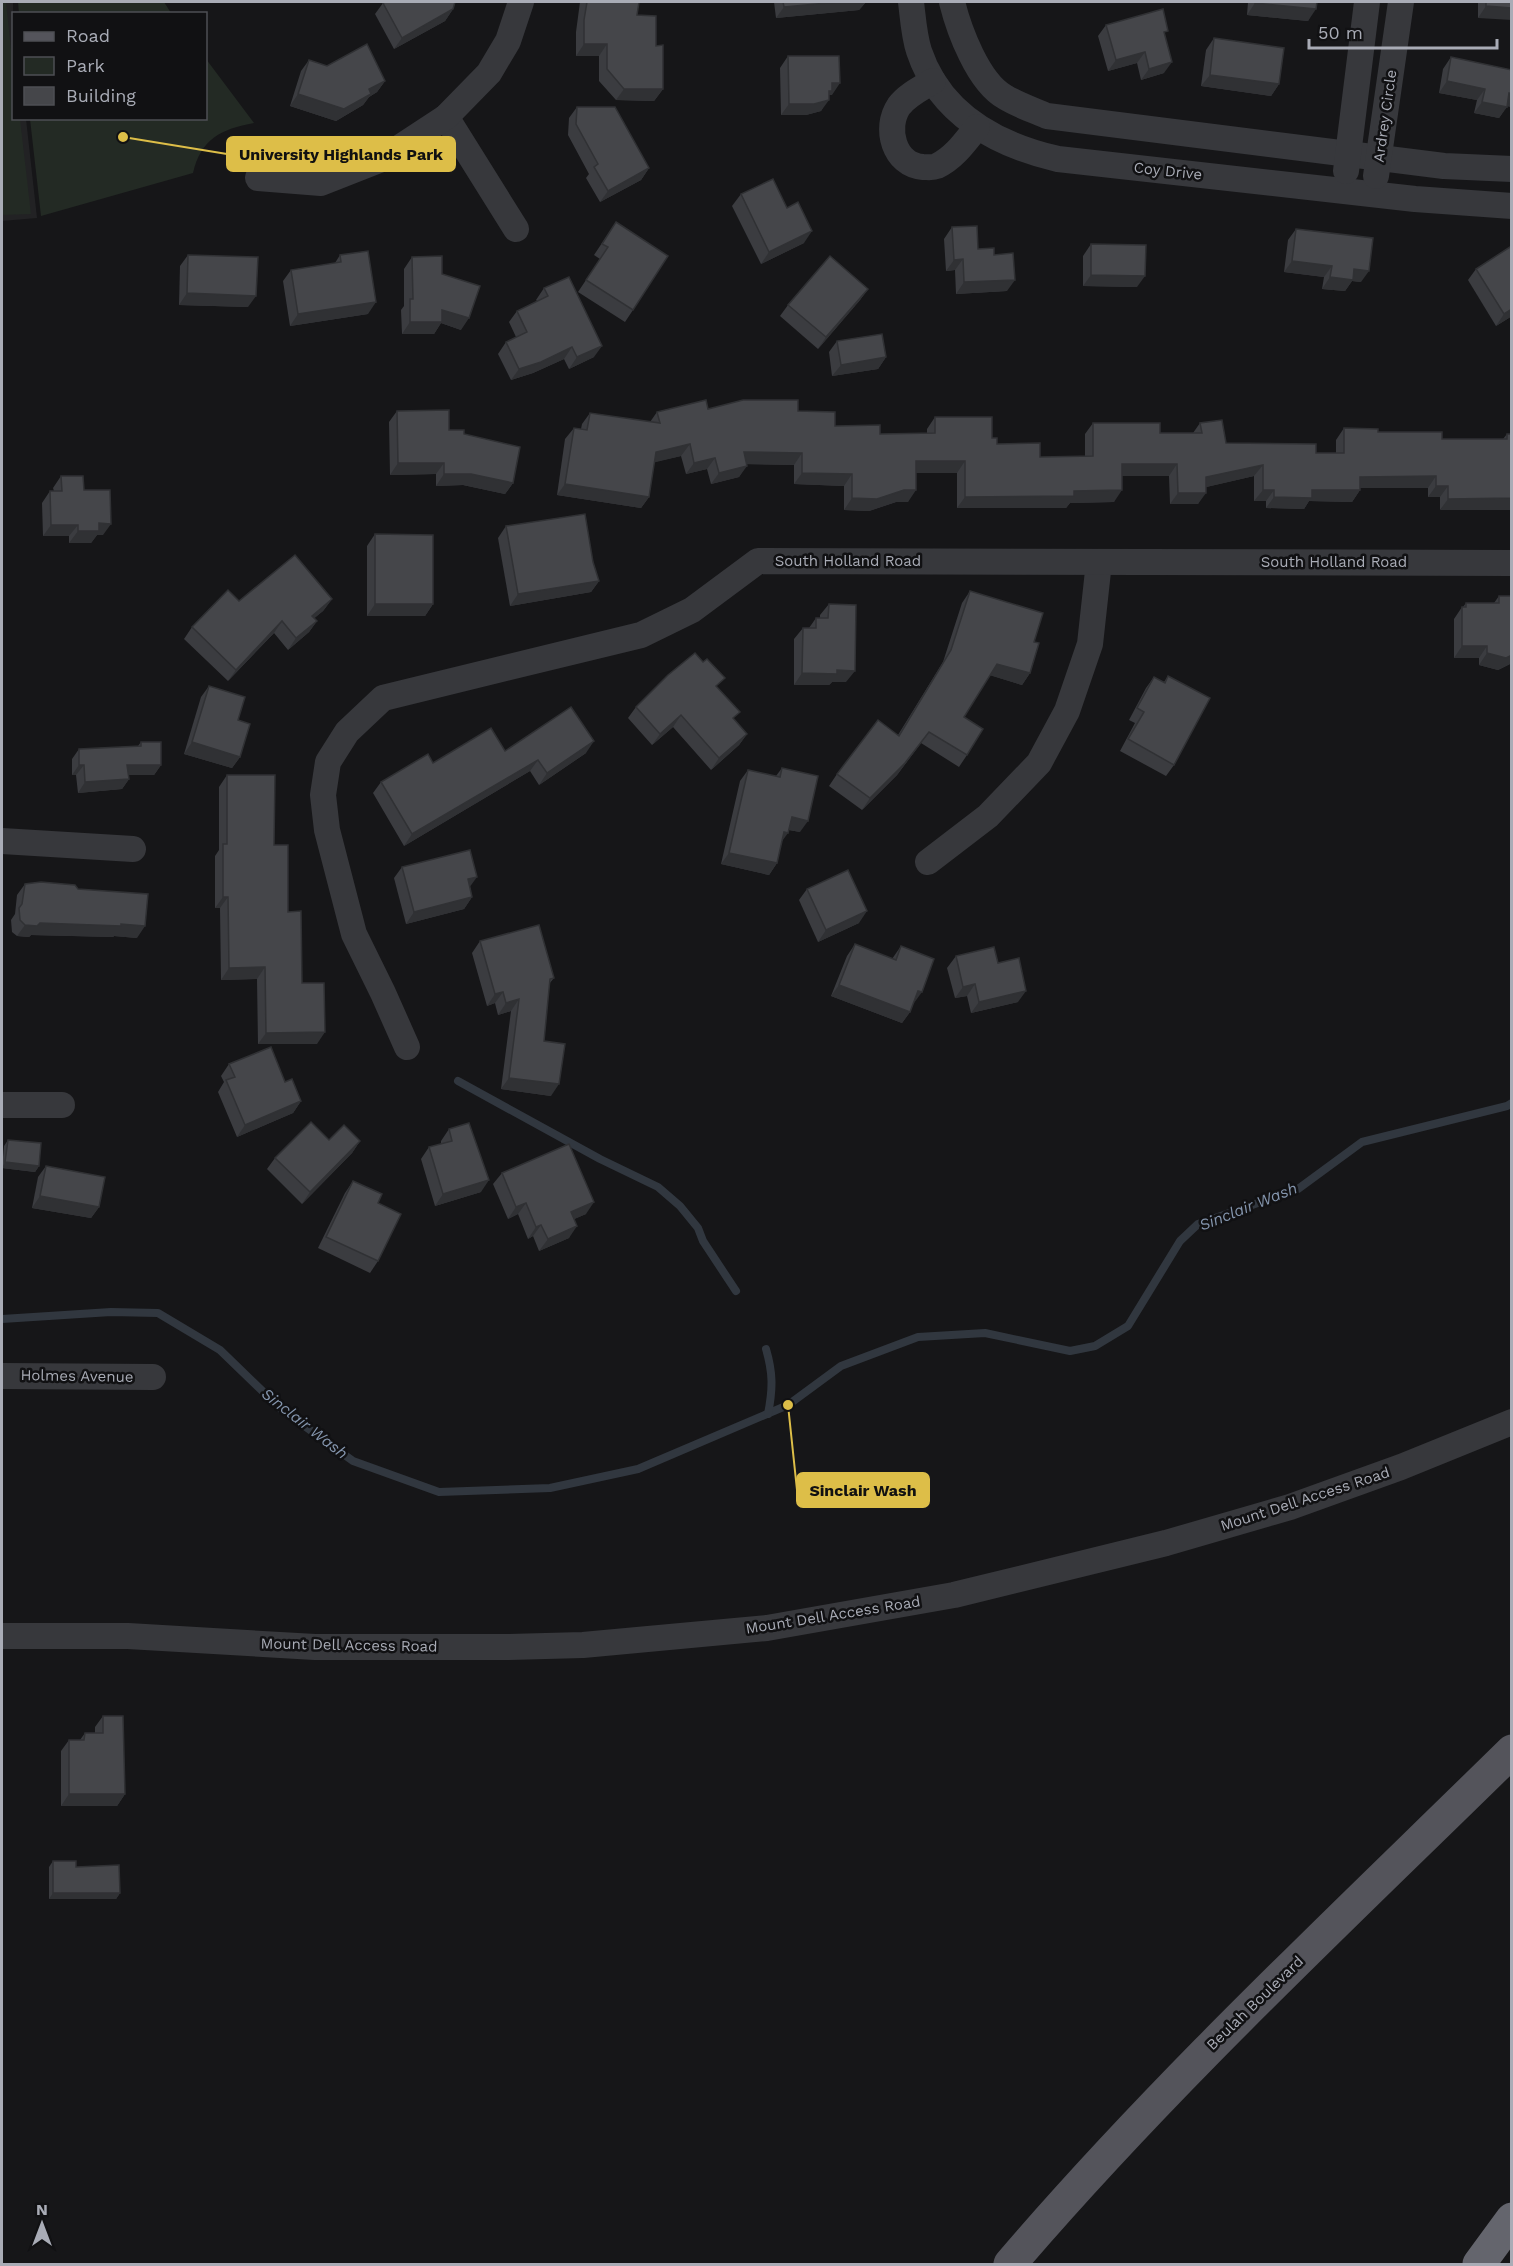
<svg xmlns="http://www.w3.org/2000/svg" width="1513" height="2266" font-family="'Work Sans',sans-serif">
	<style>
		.built { fill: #222224 }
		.green { fill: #232a24 }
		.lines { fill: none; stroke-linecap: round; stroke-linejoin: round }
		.stream { stroke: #31373f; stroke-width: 8 }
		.minor { stroke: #37383c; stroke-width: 26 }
		.major { stroke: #54545b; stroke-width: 33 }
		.highway { stroke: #64656d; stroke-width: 33 }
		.wall { fill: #3b3c40 }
		.shaded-wall { fill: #303134 }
		.building { fill: #45464a; stroke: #303134; stroke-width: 1.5 }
		.labels { text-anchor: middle; stroke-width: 5; stroke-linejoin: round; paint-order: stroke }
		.street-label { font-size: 15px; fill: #a9acb6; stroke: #111113 }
		.water-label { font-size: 16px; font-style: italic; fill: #8495ad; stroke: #111113 }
		.leader { fill: none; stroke: #ddbe48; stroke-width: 2 }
		.callout-dot { fill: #ddbe48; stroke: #111113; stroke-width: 2 }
		.callout { fill: #ddbe48; stroke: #ddbe48; stroke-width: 2 }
		.callout-label { font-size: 16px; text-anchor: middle; font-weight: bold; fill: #111 }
	</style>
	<rect width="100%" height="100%" fill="#161618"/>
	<path class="built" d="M2 2H13L14 118 26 119 37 218 2 221Z"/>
	<g class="green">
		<path d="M2 2H6L13 68 14 118 20 119 31 214 2 215Z"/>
		<path d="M18 2H164L171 13H19Z"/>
		<path d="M206 59 254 123C221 129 201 139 193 173L41 216 30 119 206 118Z"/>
	</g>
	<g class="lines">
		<g class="stream">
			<path d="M458 1081 600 1159 658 1187 680 1206 698 1228 703 1241 736 1291"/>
			<path d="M2 1319 111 1312 158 1313 220 1350 281 1409 353 1461 439 1492 550 1488 638 1469 788 1405 841 1366 918 1337 985 1333 1070 1351 1095 1346 1128 1326 1180 1241 1198 1224 1298 1189 1362 1142 1507 1106 1512 1103"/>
			<path d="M766 1349C773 1373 773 1388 768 1414"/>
		</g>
		<g class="minor">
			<path d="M911 2C913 18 914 36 919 51 940 114 997 145 1058 159L1415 199 1512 206"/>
			<path d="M952 2C959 30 978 82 1005 97 1018 105 1033 110 1047 116L1444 166 1512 169"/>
			<path d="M933 81C922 88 907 95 899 106 884 128 894 165 923 167 928 167 932 168 937 166 954 158 965 142 977 127"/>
			<path d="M446 117 516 229"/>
			<path d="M1346 171 1367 2"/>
			<path d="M1376 176 1401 2"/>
			<path d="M258 178 321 183 382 159 446 117 489 73 508 41 521 2"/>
			<path d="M2 841 133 849"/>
			<path d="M928 862 988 816 1039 763 1067 711 1090 644 1099 562"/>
			<path d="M407 1047 383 993 354 934 327 830 323 795 328 762 347 732 383 698 641 635 692 610 758 561 1512 563"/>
			<path d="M2 1105H62"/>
			<path d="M2 1376 153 1377"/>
			<path d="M2 1636H128L315 1647H509L583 1645 767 1628 954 1595 1166 1543 1290 1507 1401 1467 1512 1422"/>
		</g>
		<path class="major" d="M1010 2264C1165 2083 1341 1919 1512 1751"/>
		<path class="highway" d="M1479 2264 1512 2219"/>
	</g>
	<g class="wall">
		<path d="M580 2H639L637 15 656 46 663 89 654 101 616 100 599 81V56H576V32Z"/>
		<path d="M774 2H866L859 10 776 18Z"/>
		<path d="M1248 2H1317L1308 21 1247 15Z"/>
		<path d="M1478 2H1512L1478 18Z"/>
		<path d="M383 3 453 9 445 21 394 49 375 14Z"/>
		<path d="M1106 25 1165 36 1164 73 1141 80 1137 63 1108 71 1098 36Z"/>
		<path d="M1214 38 1279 84 1271 96 1201 86 1206 50Z"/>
		<path d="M788 56 832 95H829V96L821 111 806 115H781L780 68Z"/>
		<path d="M1451 57 1512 107 1507 106 1499 118 1474 113 1477 100 1439 93 1443 69Z"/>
		<path d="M309 60 327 66 385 81 377 92 369 97 363 105 336 121 290 106 301 71Z"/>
		<path d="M577 107 649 168 641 180 600 202 586 178 589 174 568 135 569 118Z"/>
		<path d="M741 194 804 243 761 264 732 206Z"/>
		<path d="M616 222 633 310 625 322 578 292 600 259 594 255Z"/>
		<path d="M952 227 978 249 994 255 1007 291 956 294 955 270 946 271 944 239Z"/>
		<path d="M1296 229 1361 282 1352 281 1345 291 1322 289 1324 277 1284 272 1288 240Z"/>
		<path d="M1091 244 1137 287 1083 286V256Z"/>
		<path d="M1512 249V316L1496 326 1468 280 1476 269Z"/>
		<path d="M188 255 248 307 179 305 180 266Z"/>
		<path d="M340 255 368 314 290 326 283 281 291 270 335 263Z"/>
		<path d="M412 257 442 274 461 330 441 323 434 334H402L401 310 404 306V269Z"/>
		<path d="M544 288 594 357 569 369 564 359 533 373 511 380 498 354 506 342 516 337 509 322 517 311 537 301 536 300Z"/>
		<path d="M868 289 860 300 818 349 780 316 788 305Z"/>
		<path d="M837 341 886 357 878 369 832 376 829 352Z"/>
		<path d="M708 409 798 411 835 426 880 434 927 433V429L935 417 992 438 997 444 1040 457H1085V434L1093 423 1160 433H1193L1200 423 1226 443 1316 453H1336V440L1344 428 1442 439H1503L1507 434H1512L1440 510V497H1428V488H1360V490L1352 502 1309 501 1304 509 1266 508V501H1254V476L1206 487 1198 504H1170L1169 476H1122L1114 502 1070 503 1066 508H957V473H916L908 502H896L869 511 844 510V486L794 484V465L747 464 739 477 711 484 707 469 686 474 681 456 654 462 649 497 641 508 557 495 565 439 574 428 581 429 582 424 590 413 650 422 657 412Z"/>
		<path d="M397 411 449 430 464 434 513 483 505 494 463 485 436 486V474L390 475 389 422Z"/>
		<path d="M61 476 84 490 103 535H97L91 543H69V536H43L42 503 50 491H54L53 488Z"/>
		<path d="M506 526 593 562 599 581 591 592 510 606 498 538Z"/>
		<path d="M375 534 433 604 425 616H367V546Z"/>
		<path d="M970 591 1034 642 1030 673 1022 685 990 675 964 717 967 755 959 767 921 743 897 775 862 810 829 786 837 774 898 735 943 662 962 603Z"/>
		<path d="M1499 596H1512V663L1498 670 1479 665V658H1454V619L1462 607H1463L1466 603H1494Z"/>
		<path d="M332 599 323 611 314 618 317 621 309 632 288 650 274 633 228 681 184 639 192 627 239 601Z"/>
		<path d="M829 604 846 682H832L829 685H794V639L803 628H809L816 618H820V615Z"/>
		<path d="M1168 676 1174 765 1166 776 1120 751 1135 723 1129 720 1146 688 1154 677 1164 682Z"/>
		<path d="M209 686 238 720 240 757 232 768 184 754 201 697Z"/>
		<path d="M718 688 734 719 747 734 739 745 711 770 673 727 652 745 628 718 636 707Z"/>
		<path d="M141 742 161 765 154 775H129V779L122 789 78 793 76 775H72V759L79 749 138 746Z"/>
		<path d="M505 751 586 753 539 785 530 771 404 846 373 793 381 782 433 763Z"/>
		<path d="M782 768 800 832 789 830 781 842 777 863 769 875 721 864 740 781 748 770 776 776Z"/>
		<path d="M227 775 274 845 302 983 317 1044H258L257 979 221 980 220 908H215V856L219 850V787Z"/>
		<path d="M402 867 470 887 472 897 464 909 406 924 394 878Z"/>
		<path d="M25 884 78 889 137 938 114 936 113 937 31 935 29 937 17 936 12 932 11 920 15 914 17 895Z"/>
		<path d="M807 889 859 923 818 942 799 900Z"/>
		<path d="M480 941 554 978 549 984 544 1041 551 1096 501 1089 511 1011 498 1015 495 1003 487 1006 472 953Z"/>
		<path d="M855 944 892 959 901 946 913 1003 910 1012 902 1023 831 996 847 956Z"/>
		<path d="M956 956 998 963 1018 1002 971 1013 967 996 955 998 947 968Z"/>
		<path d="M229 1064 285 1082 301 1101 293 1113 237 1137 218 1092 224 1082 221 1076Z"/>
		<path d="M449 1129 481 1192 435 1206 421 1159 429 1147 441 1144V1141Z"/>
		<path d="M8 1140 39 1166 35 1172 2 1168 4 1146Z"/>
		<path d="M360 1141 352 1153 302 1204 267 1169 275 1158Z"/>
		<path d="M46 1166 99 1207 91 1218 32 1208 38 1177Z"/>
		<path d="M502 1173 586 1214 574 1219 569 1238 539 1251 533 1236 528 1239 518 1214 508 1219 493 1184Z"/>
		<path d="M353 1181 378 1203V1261L370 1273 318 1248 345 1193Z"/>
		<path d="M103 1716 125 1794 117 1806H61V1751L69 1740H80L85 1733H95V1727Z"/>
		<path d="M53 1861 76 1867 120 1893 116 1899H49V1867Z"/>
	</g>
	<g class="shaded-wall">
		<path d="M838 2H866L859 10 776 18 784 7Z"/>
		<path d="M1255 3 1316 9 1308 21 1247 15Z"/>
		<path d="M1486 6 1512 8V20L1478 18Z"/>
		<path d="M453 9 445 21 394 49 402 38Z"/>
		<path d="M584 44H607L599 56H576Z"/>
		<path d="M1145 52 1137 63 1108 71 1116 60Z"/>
		<path d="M1172 62 1164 73 1141 80 1149 69Z"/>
		<path d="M1210 75 1279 84 1271 96 1201 86Z"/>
		<path d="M385 81 377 92 369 97 363 105 336 121 290 106 298 94 369 89Z"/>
		<path d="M1447 81 1485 89 1477 100 1439 93Z"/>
		<path d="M832 83H840L832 95H829L825 101 829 100 821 111 806 115H781L789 104Z"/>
		<path d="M624 89H663L654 101 616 100Z"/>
		<path d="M1509 93 1512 94V107L1501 105Z"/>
		<path d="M1482 102 1507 107 1499 118 1474 113Z"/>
		<path d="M649 168 641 180 600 202 608 191Z"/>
		<path d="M812 231 804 243 761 264 769 252Z"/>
		<path d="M963 259 955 270 946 271 954 260Z"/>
		<path d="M1292 261 1332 266 1324 277 1284 272Z"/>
		<path d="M1354 269 1369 271 1361 282 1352 281 1345 291 1322 289 1330 277Z"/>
		<path d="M1091 275 1145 276 1137 287 1083 286Z"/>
		<path d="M1015 280 1007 291 956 294 964 282Z"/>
		<path d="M868 289 860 300 818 349 826 337Z"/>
		<path d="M187 293 256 296 248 307 179 305Z"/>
		<path d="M376 302 368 314 290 326 298 314Z"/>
		<path d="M1512 309V316L1496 326 1504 314Z"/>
		<path d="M442 310 469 318 461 330 441 323 434 334H402L410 322Z"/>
		<path d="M602 346 594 357 569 369 577 357Z"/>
		<path d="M572 347 564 359 533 373 511 380 519 369Z"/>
		<path d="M886 357 878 369 832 376 841 365Z"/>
		<path d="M690 444 681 456 648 464 656 452Z"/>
		<path d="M744 452 802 453 794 465 736 464Z"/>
		<path d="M715 458 707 469 686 474 694 463Z"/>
		<path d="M916 461H965L957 473H908Z"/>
		<path d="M398 463H444L436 474 390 475Z"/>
		<path d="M1122 464H1177L1169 476H1114Z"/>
		<path d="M1263 465 1254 476 1198 489 1206 477Z"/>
		<path d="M747 466 739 477 711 484 719 473Z"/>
		<path d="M802 473 852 474 844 486 794 484Z"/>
		<path d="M444 474H471L513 483 505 494 463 485 436 486Z"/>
		<path d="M1436 476 1428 488H1352L1360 477Z"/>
		<path d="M565 484 649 497 641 508 557 495Z"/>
		<path d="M1436 486H1448L1440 497H1428Z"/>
		<path d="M904 490H916L908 502H896L869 511 844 510 852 498Z"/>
		<path d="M1122 490 1114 502 1070 503 1066 508H957L965 497 1074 491Z"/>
		<path d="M1263 490H1274L1266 501H1254Z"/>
		<path d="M1312 490H1360L1352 502 1309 501 1304 509 1266 508 1274 497Z"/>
		<path d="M1178 493H1206L1198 504H1170Z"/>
		<path d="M1512 498V510H1440L1448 499Z"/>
		<path d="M99 523 111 524 103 535H97L91 543H69L78 531Z"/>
		<path d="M51 525H78L69 536H43Z"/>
		<path d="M599 581 591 592 510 606 518 594Z"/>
		<path d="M332 599 323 611 304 627 312 616Z"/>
		<path d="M375 604H433L425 616H367Z"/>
		<path d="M282 621 274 633 228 681 236 670Z"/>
		<path d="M317 621 309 632 288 650 296 638Z"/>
		<path d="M1462 646H1487L1479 658H1454Z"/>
		<path d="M1487 653 1512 655V663L1498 670 1479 665Z"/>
		<path d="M997 664 1030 673 1022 685 989 675Z"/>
		<path d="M837 670 855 671 846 682H832L829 685H794L802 673Z"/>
		<path d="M681 715 673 727 652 745 660 734Z"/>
		<path d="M929 732 897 775 862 810 870 798Z"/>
		<path d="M747 734 739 745 711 770 719 758Z"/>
		<path d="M594 741 586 753 539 785 547 773Z"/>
		<path d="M192 742 240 757 232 768 184 754Z"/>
		<path d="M538 760 530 771 404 846 412 834Z"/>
		<path d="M79 765H84L76 775H72Z"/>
		<path d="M127 765H161L154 775H120Z"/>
		<path d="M129 779 122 789 78 793 85 782Z"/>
		<path d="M792 817 808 821 800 832 784 829Z"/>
		<path d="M784 832 788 833 780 844Z"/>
		<path d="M729 853 777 863 769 875 721 864Z"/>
		<path d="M477 877 469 888 468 879Z"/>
		<path d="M223 897H228L220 908H215Z"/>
		<path d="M472 897 464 909 406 924 414 912Z"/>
		<path d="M867 911 859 923 818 942 826 930Z"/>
		<path d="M40 923 121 924 145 926 137 938 114 936 113 937 31 935 29 937 17 936 25 925Z"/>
		<path d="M265 967 257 979 221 980 229 968Z"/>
		<path d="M975 984 967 996 955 998 963 987Z"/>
		<path d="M839 985 910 1012 902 1023 831 996Z"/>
		<path d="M918 991 922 992 914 1003Z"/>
		<path d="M1026 991 1018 1002 971 1013 979 1002Z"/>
		<path d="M503 992 495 1003 487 1006 495 994Z"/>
		<path d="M519 999 511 1011 498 1015 506 1003Z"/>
		<path d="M325 1032 317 1044H258L266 1033Z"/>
		<path d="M509 1078 559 1084 551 1096 501 1089Z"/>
		<path d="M301 1101 293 1113 237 1137 245 1125Z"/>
		<path d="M360 1141 352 1153 302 1204 310 1192Z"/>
		<path d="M5 1162 39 1166 35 1172 2 1168Z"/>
		<path d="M489 1180 481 1192 435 1206 443 1194Z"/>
		<path d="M40 1196 99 1207 91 1218 32 1208Z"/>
		<path d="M594 1202 586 1214 563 1224 571 1212Z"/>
		<path d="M526 1203 518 1214 508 1219 516 1207Z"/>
		<path d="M541 1225 533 1236 528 1239 536 1227Z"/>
		<path d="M577 1226 569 1238 539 1251 548 1239Z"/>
		<path d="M69 1794H125L117 1806H61Z"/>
		<path d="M53 1893H120L116 1899H49Z"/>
	</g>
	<g class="building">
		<path d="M385 2H455L453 9 402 38 383 3Z"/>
		<path d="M587 2H639L637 15 656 16V46L663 45V89H624L607 69V44H584V20Z"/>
		<path d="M783 2H838L784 7Z"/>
		<path d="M1255 2H1317L1316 9 1255 3Z"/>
		<path d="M1486 2H1512V8L1486 6Z"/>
		<path d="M1163 9 1168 31 1164 32 1172 62 1149 69 1145 52 1116 60 1106 25Z"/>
		<path d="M1214 38 1284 48 1279 84 1210 75Z"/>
		<path d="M367 44 385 81 369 89 371 94 344 109 298 94 309 60 327 66Z"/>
		<path d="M788 56H839L840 83H832V91H829V100L814 104H789Z"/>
		<path d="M1451 57 1512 70V94L1509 93 1507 107 1482 102 1485 89 1447 81Z"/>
		<path d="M577 107H615L649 168 608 191 594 167 598 164 576 124Z"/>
		<path d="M773 179 787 208 798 202 812 231 769 252 741 194Z"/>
		<path d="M616 222 668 256 633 310 586 280 608 247 602 244Z"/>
		<path d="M977 226 978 249 994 248V255L1013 253 1015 280 964 282 963 259 954 260 952 227Z"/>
		<path d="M1296 229 1373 238 1369 271 1354 269 1353 280 1330 277 1332 266 1292 261Z"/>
		<path d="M1091 244 1146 245 1145 276 1091 275Z"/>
		<path d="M1510 247 1512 249V309L1504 314 1476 269Z"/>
		<path d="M368 251 376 302 298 314 291 270 341 262 340 255Z"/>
		<path d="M188 255 258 257 256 296 187 293Z"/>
		<path d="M442 256V274L480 286 469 318 442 310V322H410V299H413L412 257Z"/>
		<path d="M830 256 868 289 826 337 788 305Z"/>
		<path d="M569 277 602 346 577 357 572 347 541 362 519 369 506 342 527 332 517 311 548 296 544 288Z"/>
		<path d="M882 334 886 357 841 365 837 341Z"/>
		<path d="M706 400 708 409 743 400H798V411L835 412V426L880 425V434L935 433V417H992V438H997V444L1040 443V457L1093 456V423H1160V433H1202L1200 423 1222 420 1226 443 1316 444V453H1344V428L1378 429V432H1442V439H1507V434H1512V498L1448 499V486H1436V476L1360 477V490H1312V498L1274 497V490H1263V465L1206 477V493H1178L1177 464H1122V490L1074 491V496L965 497V461H916V490H904L877 499 852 498V474L802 473V453L744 452 747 466 719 473 715 458 694 463 690 444 656 452 649 497 565 484 574 428 587 430 590 413 660 423 657 412Z"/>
		<path d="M449 410V430H464V434L520 447 513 483 471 474H444V463H398L397 411Z"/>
		<path d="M61 476H83L84 490H110L111 524 99 523V531H78V525H51L50 491H62Z"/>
		<path d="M585 514 593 562 599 581 518 594 506 526Z"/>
		<path d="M375 534 433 535V604H375Z"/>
		<path d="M295 555 332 599 312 616 317 621 296 638 282 621 236 670 192 627 228 590 239 601Z"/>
		<path d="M970 591 1043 613 1034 642 1039 643 1030 673 997 664 964 717 983 729 967 755 929 732 905 763 870 798 837 774 878 720 899 736 951 650Z"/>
		<path d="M1499 596H1512V655L1506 658 1487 653V646H1462V607H1466V603H1499Z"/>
		<path d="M829 604 856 605 855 671 837 670V674L802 673 803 628H816V618H828Z"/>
		<path d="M695 653 703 662 707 659 725 678 716 686 740 712 733 718 747 734 719 758 681 715 660 734 636 707 668 675Z"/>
		<path d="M1168 676 1210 698 1174 765 1128 739 1144 712 1137 708 1154 677 1165 683Z"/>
		<path d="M209 686 245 697 238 720 250 724 240 757 192 742Z"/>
		<path d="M571 707 594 741 547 773 538 760 412 834 381 782 428 754 433 763 491 728 505 751Z"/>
		<path d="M141 742H161V765H127L129 779 85 782 84 765H79V749L141 746Z"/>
		<path d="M782 768 818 776 808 821 792 817 788 833 784 832 777 863 729 853 748 770 780 777Z"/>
		<path d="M227 775H275L274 845H288V912L301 911 302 983H324L325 1032 266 1033 265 967 229 968 228 897H223V844H227Z"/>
		<path d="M470 850 477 877 468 879 472 897 414 912 402 867Z"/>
		<path d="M848 870 867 911 826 930 807 889Z"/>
		<path d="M41 882 75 885 78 889 148 894 145 926 121 924V926L40 923 37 926 25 925 20 920 19 908 22 904 25 884Z"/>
		<path d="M539 925 554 978 550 979 544 1041 565 1044 559 1084 509 1078 519 999 506 1003 503 992 495 994 480 941Z"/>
		<path d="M855 944 896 960 901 946 934 959 922 992 918 991 910 1012 839 985Z"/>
		<path d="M994 947 998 963 1019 958 1026 991 979 1002 975 984 963 987 956 956Z"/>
		<path d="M271 1047 285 1082 292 1079 301 1101 245 1125 226 1080 235 1077 229 1064Z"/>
		<path d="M311 1122 329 1140 344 1125 360 1141 310 1192 275 1158Z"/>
		<path d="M469 1123 489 1180 443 1194 429 1147 452 1141 449 1129Z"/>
		<path d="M8 1140 41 1143 39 1166 5 1162Z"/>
		<path d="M569 1144 594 1202 571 1212 577 1226 548 1239 541 1225 536 1227 526 1203 516 1207 502 1173Z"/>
		<path d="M46 1166 105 1177 99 1207 40 1196Z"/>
		<path d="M353 1181 382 1194 378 1203 401 1214 378 1261 326 1237Z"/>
		<path d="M103 1716H123L125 1794H69V1740H84L85 1733H103Z"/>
		<path d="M53 1861H76V1867L119 1865 120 1893H53Z"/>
	</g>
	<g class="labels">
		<g class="street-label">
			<text transform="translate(1385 116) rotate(-82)" y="5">Ardrey Circle</text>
			<text transform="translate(1168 171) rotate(6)" y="5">Coy Drive</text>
			<text x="848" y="566">South Holland Road</text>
			<text x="1334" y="567">South Holland Road</text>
			<text transform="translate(77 1376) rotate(1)" y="5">Holmes Avenue</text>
			<text transform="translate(1305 1499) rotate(-18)" y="5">Mount Dell Access Road</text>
			<text transform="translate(833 1615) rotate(-9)" y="5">Mount Dell Access Road</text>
			<text transform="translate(349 1645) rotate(1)" y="5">Mount Dell Access Road</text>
			<text transform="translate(1255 2003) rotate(-44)" y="5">Beulah Boulevard</text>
		</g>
		<g class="water-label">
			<text transform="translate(1248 1206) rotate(-22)" y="6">Sinclair Wash</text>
			<text transform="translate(305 1423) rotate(38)" y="6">Sinclair Wash</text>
		</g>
	</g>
	<path class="leader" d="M123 137L227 154M788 1405L797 1490"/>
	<g class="callout-dot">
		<circle cx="123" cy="137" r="6"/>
		<circle cx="788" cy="1405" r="6"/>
	</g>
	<g class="callout">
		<rect x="227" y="137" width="228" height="34" rx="6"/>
		<rect x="797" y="1473" width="132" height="34" rx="6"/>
	</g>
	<g class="callout-label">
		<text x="341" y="160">University Highlands Park</text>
		<text x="863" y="1496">Sinclair Wash</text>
	</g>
	<rect width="1513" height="2266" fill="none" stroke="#a9acb6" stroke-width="6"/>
	<rect x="12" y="12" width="195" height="108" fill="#111113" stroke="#4e4f54" stroke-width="1.5"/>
	<rect x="24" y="32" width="30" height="9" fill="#54545b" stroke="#4e4f54" stroke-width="1.5"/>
	<text x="66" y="42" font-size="18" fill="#a9acb6">Road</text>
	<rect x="24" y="57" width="30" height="18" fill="#232a24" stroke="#4e4f54" stroke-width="1.5"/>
	<text x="66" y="72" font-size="18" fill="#a9acb6">Park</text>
	<rect x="24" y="87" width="30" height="18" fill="#45464a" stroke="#4e4f54" stroke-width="1.5"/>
	<text x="66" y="102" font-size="18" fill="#a9acb6">Building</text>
	<g transform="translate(42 2224)" stroke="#111113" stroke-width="4.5" paint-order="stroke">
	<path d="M0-4.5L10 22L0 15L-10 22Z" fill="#a9acb6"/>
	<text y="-9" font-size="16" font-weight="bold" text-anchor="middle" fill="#a9acb6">N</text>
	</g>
	<path d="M1309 39v9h188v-9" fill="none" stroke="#a9acb6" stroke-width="3"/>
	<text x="1318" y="39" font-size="18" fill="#a9acb6" stroke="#111113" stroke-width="4.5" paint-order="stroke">50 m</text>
</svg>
